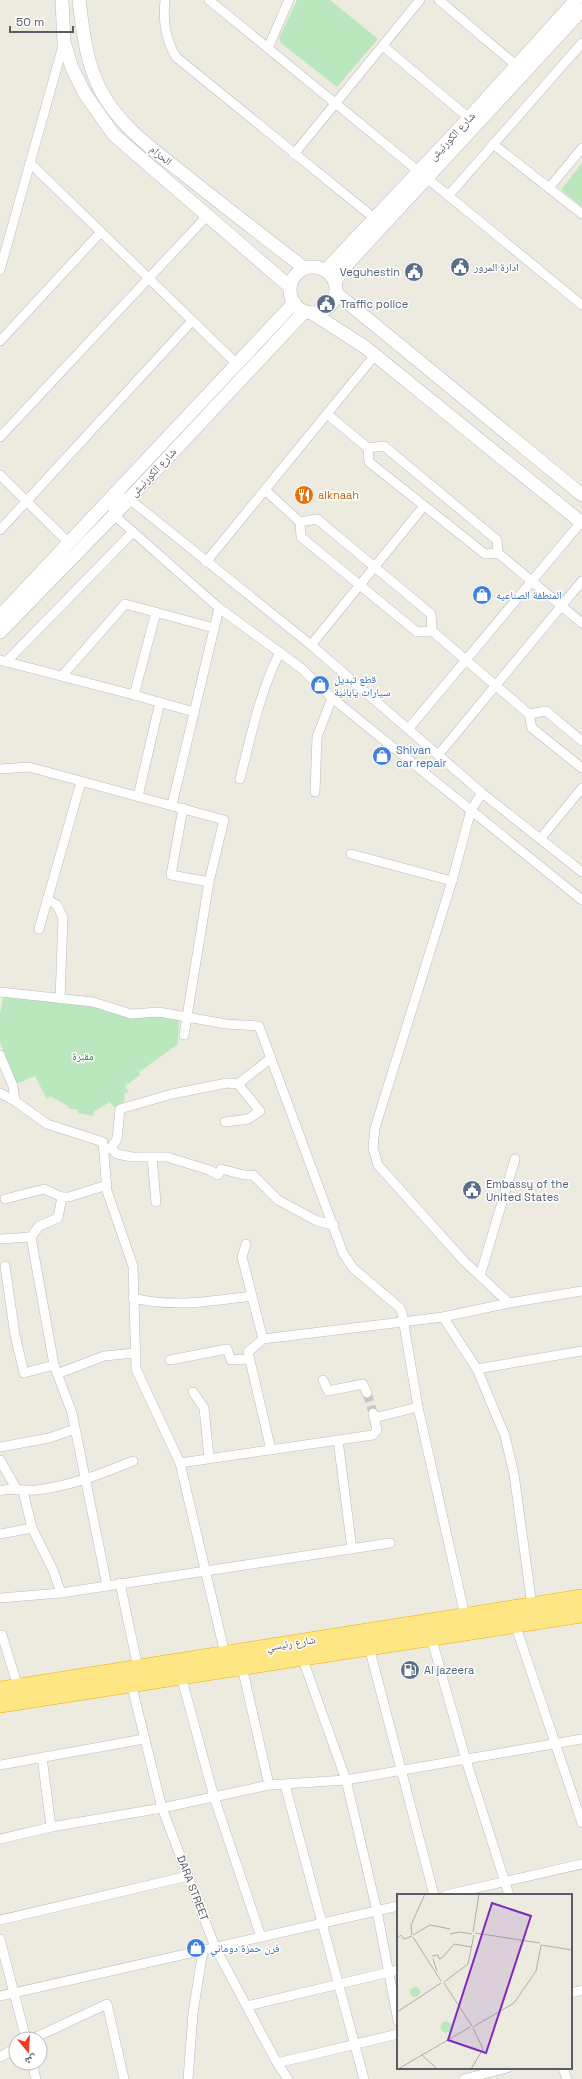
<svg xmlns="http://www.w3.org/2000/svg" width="582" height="2079" font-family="'Space Grotesk','Noto Naskh Arabic',sans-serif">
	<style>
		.green { fill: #bae7bd }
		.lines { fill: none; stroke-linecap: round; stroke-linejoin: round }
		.street-tunnel { stroke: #c8c7c0; stroke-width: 9; stroke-dasharray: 9 4.5; stroke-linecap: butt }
		.street-casing { stroke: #b8bac0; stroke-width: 10 }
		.secondary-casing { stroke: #b9bcc3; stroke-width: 14 }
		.highway-casing { stroke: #edaf00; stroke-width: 18 }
		.street { stroke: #fff; stroke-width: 9 }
		.secondary { stroke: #fff; stroke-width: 13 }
		.highway { stroke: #ffe685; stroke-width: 17 }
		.labels { text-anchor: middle; stroke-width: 3; stroke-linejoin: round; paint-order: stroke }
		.street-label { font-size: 11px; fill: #595c62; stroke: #fff }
		.service-label { font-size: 11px; fill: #4e5e75; stroke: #fff; text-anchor: start }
		.food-label { font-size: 11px; fill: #c56008; stroke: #fff; text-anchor: start }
		.shop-label { font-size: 11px; fill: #366cbe; stroke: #fff; text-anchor: start }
		.park-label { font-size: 11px; fill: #2e8337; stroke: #fff }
		.inset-road { fill: none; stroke: #aeaeaa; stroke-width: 1 }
		.view { fill: #7b2cbf; fill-opacity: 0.15; stroke: #7b2cbf; stroke-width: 2 }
		.inset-edge { fill: none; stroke: #595c62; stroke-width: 2 }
	</style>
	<rect width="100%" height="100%" fill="#edebe0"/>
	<g class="green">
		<path d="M297 0H330L378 39 337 87 281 43 279 38Z"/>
		<path d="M582 163V207L561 190Z"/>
		<path d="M3 997 87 1003 179 1019 178 1044 139 1072 140 1075 125 1086 129 1092 124 1094 125 1101 114 1107 110 1102 94 1111 93 1116 78 1113V1110L68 1108V1106L50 1096 47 1099 35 1076 16 1084 0 1042V1014Z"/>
	</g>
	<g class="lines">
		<path class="street-tunnel" d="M367 1393 373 1413"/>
		<defs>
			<g id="street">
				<path d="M165 0C163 21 165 38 176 57L374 218"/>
				<path d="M209 0 582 305"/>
				<path d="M439 0 517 66"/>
				<path d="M383 46 469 118"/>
				<path d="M268 48 289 0"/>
				<path d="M493 144 582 214"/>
				<path d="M294 154 420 0"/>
				<path d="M30 163 237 364"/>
				<path d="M549 188 582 148"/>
				<path d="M449 195 582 43"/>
				<path d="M0 270 64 42"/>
				<path d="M0 341 100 233"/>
				<path d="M327 414 368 448 384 446 497 540 498 553 582 623"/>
				<path d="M0 437 207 216"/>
				<path d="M368 448 369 462 485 554 498 553"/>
				<path d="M0 475 69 543"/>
				<path d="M265 490 300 522"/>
				<path d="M317 519 431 614 432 631 417 632 301 537 300 522Z"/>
				<path d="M0 530 192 321"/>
				<path d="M206 562 375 355"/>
				<path d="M432 631 529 714 532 728 582 768"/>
				<path d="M311 645 424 506"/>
				<path d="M0 660 134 695 194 712"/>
				<path d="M6 662 133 532"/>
				<path d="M62 676 125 604 214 628"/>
				<path d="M134 695 156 612"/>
				<path d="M529 714 546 711 582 741"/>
				<path d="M409 728 582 521"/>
				<path d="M439 754 582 581"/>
				<path d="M0 769 29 767 224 820 209 882 184 1035"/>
				<path d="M240 779C251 736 260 691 280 652"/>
				<path d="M315 792 317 737 332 698"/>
				<path d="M482 793 471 810 452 881 375 1128 373 1148 378 1165 464 1261 509 1303"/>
				<path d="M138 796 160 702"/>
				<path d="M172 805 219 608"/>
				<path d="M183 808 171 875 209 882"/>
				<path d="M541 838 582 788"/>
				<path d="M351 854 452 881"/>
				<path d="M582 872 482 793 311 645 128 498H112L114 515 219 608 301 668 332 698 582 900"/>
				<path d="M47 899 57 905 63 918 60 999"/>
				<path d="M39 929 81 782"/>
				<path d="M0 992 93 1002 131 1014 159 1012 226 1024 259 1026 343 1253 353 1268 400 1308 402 1313 418 1407 465 1616"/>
				<path d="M0 1055 13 1086 15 1101"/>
				<path d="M0 1093 15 1101 47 1124 103 1142 107 1191 133 1266 136 1369 180 1463 225 1654"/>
				<path d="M225 1122 248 1119 260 1111 238 1084"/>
				<path d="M111 1148 117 1154 132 1157H167L209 1170 218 1175 221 1169 244 1175H253L278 1200 317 1221 334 1225"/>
				<path d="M105 1149 111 1148 117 1139 120 1109 172 1094 227 1083 238 1084 271 1058"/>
				<path d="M152 1157 156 1202"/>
				<path d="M62 1197 58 1218 39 1226 31 1237 54 1365 72 1413 107 1586"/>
				<path d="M5 1199 44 1189 62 1197H69L107 1185"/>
				<path d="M0 1239 31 1237"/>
				<path d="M246 1244 242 1257 263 1339"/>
				<path d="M5 1266 15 1335 24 1373 54 1365"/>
				<path d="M480 1276 515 1159"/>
				<path d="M133 1298C174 1308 212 1301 252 1296"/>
				<path d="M443 1317 477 1369 505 1436 514 1474 532 1606"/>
				<path d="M170 1360 227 1349 231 1360 248 1359"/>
				<path d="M477 1369 582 1351"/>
				<path d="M57 1374 104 1356 135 1353"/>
				<path d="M323 1380 328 1391 363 1384 367 1393"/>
				<path d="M193 1392 204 1408 209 1458"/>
				<path d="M374 1418 418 1407"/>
				<path d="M338 1440 352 1549"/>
				<path d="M0 1447 49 1438 75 1429"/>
				<path d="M271 1450 248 1352 263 1339 443 1317 509 1303 582 1291"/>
				<path d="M0 1460 17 1490"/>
				<path d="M180 1463 373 1435 377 1430 373 1413"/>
				<path d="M0 1491C12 1487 24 1491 36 1490 71 1486 101 1474 133 1461"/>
				<path d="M23 1491 32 1528 53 1570 61 1593"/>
				<path d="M0 1534 32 1528"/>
				<path d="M120 1583 138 1668"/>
				<path d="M0 1598 61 1593 390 1543"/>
				<path d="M515 1624 582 1823"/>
				<path d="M0 1635H2L18 1687"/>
				<path d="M431 1637 466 1760 509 1895"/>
				<path d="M369 1647 434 1895"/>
				<path d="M302 1657 346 1780 377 1911 398 2021"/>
				<path d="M242 1667 269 1785"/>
				<path d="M181 1676 214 1797 261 1937"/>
				<path d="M131 1683 162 1808 215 1947 277 2063 288 2079"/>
				<path d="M42 1757 51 1827"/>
				<path d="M0 1765 144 1739"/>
				<path d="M285 1785 364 2079"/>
				<path d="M0 1839 51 1827 162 1808 269 1785 346 1780 582 1739"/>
				<path d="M446 1895 582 1864"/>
				<path d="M0 1920 188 1876"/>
				<path d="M0 1939 26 2039"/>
				<path d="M571 1993 582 1990"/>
				<path d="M0 1996 398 1906"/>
				<path d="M247 2006 398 1970"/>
				<path d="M32 2039 107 2004 124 2079"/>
				<path d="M0 2057 16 2048"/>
				<path d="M32 2063 36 2079"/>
				<path d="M277 2063 398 2034"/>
				<path d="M563 2068 567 2079"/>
				<path d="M188 2079 193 2013 203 1950"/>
				<path d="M464 2079 507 2068"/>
			</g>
			<g id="secondary">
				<path d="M62 0 64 42 72 68 85 94 114 135 290 287"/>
				<path d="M79 0C83 31 86 63 101 91 119 125 151 148 180 171 221 204 263 236 304 268"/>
				<circle cx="313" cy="290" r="23"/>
				<path d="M326 270 469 118 576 0"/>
				<path d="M335 281 351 260 582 10"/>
				<path d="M336 293 582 495"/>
				<path d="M312 313 365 347 582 523"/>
				<path d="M0 616 294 303"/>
				<path d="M0 632 114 515 304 312"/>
			</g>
			<g id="highway">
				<path d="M0 1690 582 1598"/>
				<path d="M0 1704 582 1614"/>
			</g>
		</defs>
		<use href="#street" class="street-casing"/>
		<use href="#secondary" class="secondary-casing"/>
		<use href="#highway" class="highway-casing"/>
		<use href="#street" class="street"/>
		<use href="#secondary" class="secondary"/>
		<use href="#highway" class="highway"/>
	</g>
	<defs>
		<symbol id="civic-disc" viewBox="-11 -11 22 22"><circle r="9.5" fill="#5c6f8a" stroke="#fff"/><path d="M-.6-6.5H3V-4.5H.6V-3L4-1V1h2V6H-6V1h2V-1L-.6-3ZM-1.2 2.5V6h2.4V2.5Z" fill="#fff"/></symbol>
		<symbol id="restaurant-disc" viewBox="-11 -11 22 22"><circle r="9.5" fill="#e8710a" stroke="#fff"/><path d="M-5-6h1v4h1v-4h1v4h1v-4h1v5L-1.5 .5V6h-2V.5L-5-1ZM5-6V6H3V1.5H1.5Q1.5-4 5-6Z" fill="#fff"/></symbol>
		<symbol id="shop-disc" viewBox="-11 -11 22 22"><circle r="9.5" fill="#3f7fe0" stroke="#fff"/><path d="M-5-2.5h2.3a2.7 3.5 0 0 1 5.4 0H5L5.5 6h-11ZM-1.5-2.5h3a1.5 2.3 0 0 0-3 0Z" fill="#fff"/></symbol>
		<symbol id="fuel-disc" viewBox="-11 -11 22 22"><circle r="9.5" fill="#5c6f8a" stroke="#fff"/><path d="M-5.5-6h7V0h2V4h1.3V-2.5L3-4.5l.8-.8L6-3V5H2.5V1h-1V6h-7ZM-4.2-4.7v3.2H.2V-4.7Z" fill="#fff"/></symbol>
	</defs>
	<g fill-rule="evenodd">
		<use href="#civic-disc" x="449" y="256" width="22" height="22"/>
		<use href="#civic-disc" x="403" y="261" width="22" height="22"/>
		<use href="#civic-disc" x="315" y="293" width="22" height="22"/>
		<use href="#restaurant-disc" x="293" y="484" width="22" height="22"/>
		<use href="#shop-disc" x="471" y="584" width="22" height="22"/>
		<use href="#shop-disc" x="309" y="674" width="22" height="22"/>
		<use href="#shop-disc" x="371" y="745" width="22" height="22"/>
		<use href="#civic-disc" x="461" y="1179" width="22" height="22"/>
		<use href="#fuel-disc" x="399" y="1659" width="22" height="22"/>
		<use href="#shop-disc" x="185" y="1937" width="22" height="22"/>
	</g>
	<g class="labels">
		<g class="street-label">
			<text transform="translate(452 136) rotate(-47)" y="4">شارع الكورنيش</text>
			<text transform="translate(161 155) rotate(39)" y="4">الحزام</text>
			<text transform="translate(153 472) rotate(-47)" y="4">شارع الكورنيش</text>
			<text transform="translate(291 1643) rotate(-9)" y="4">شارع رئيسي</text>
			<text transform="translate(193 1888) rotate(69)" y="4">DARA STREET</text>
		</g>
		<g class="service-label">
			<text x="474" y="271">ادارة المرور</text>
			<text x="400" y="276" text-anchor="end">Veguhestin</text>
			<text x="340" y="308">Traffic police</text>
			<text x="486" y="1188">Embassy of the<tspan x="486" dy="13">United States</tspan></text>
			<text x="424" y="1674">Al jazeera</text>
		</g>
		<g class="food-label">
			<text x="318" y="499">alknaah</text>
		</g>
		<g class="shop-label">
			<text x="496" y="599">المنطقة الصناعيه</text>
			<text x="334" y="683">قطع تبديل<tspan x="334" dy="13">سيارات يابانية</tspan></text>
			<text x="396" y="754">Shivan<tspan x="396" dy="13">car repair</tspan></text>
			<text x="210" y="1952">فرن حمزة دوماني</text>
		</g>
		<g class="park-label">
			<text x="83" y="1060">مقبرة</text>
		</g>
	</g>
	<g transform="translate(397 1894)">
		<rect width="175" height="175" fill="#edebe0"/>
		<path d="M13 98a5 5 0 1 1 10 0a5 5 0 1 1-10 0ZM43.5 133a5.5 5.5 0 1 1 11 0a5.5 5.5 0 1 1-11 0Z" fill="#bae7bd"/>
		<path class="inset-road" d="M76 38 82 0M78 39 143 49M53 40 63 38 75 40M15 41 14 31 28 0M16 41 33 31 53 35M16 43 44 87M0 44 4 41 7 45 15 42M144 51 175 56M35 62 41 61 42 65 46 63 57 50 74 53M36 65 40 77M47 88 71 70 77 41M47 89 75 132M0 118 44 89M76 133 117 109 139 77 144 51M25 161 40 175M1 175 73 133M74 175 86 155 76 134"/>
		<path class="view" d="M95 9 134 22 89 159 51 146Z"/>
		<rect width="175" height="175" class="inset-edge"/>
	</g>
	<g transform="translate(28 2051) rotate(162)"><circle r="19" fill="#ffffff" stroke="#bdbec0"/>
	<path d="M0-3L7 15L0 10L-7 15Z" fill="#f23c20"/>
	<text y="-6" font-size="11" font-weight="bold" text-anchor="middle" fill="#595c62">ش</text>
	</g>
	<path d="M10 26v6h63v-6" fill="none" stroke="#595c62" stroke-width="2"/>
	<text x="16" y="26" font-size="12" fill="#595c62" stroke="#ffffff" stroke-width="3" paint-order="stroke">50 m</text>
</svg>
